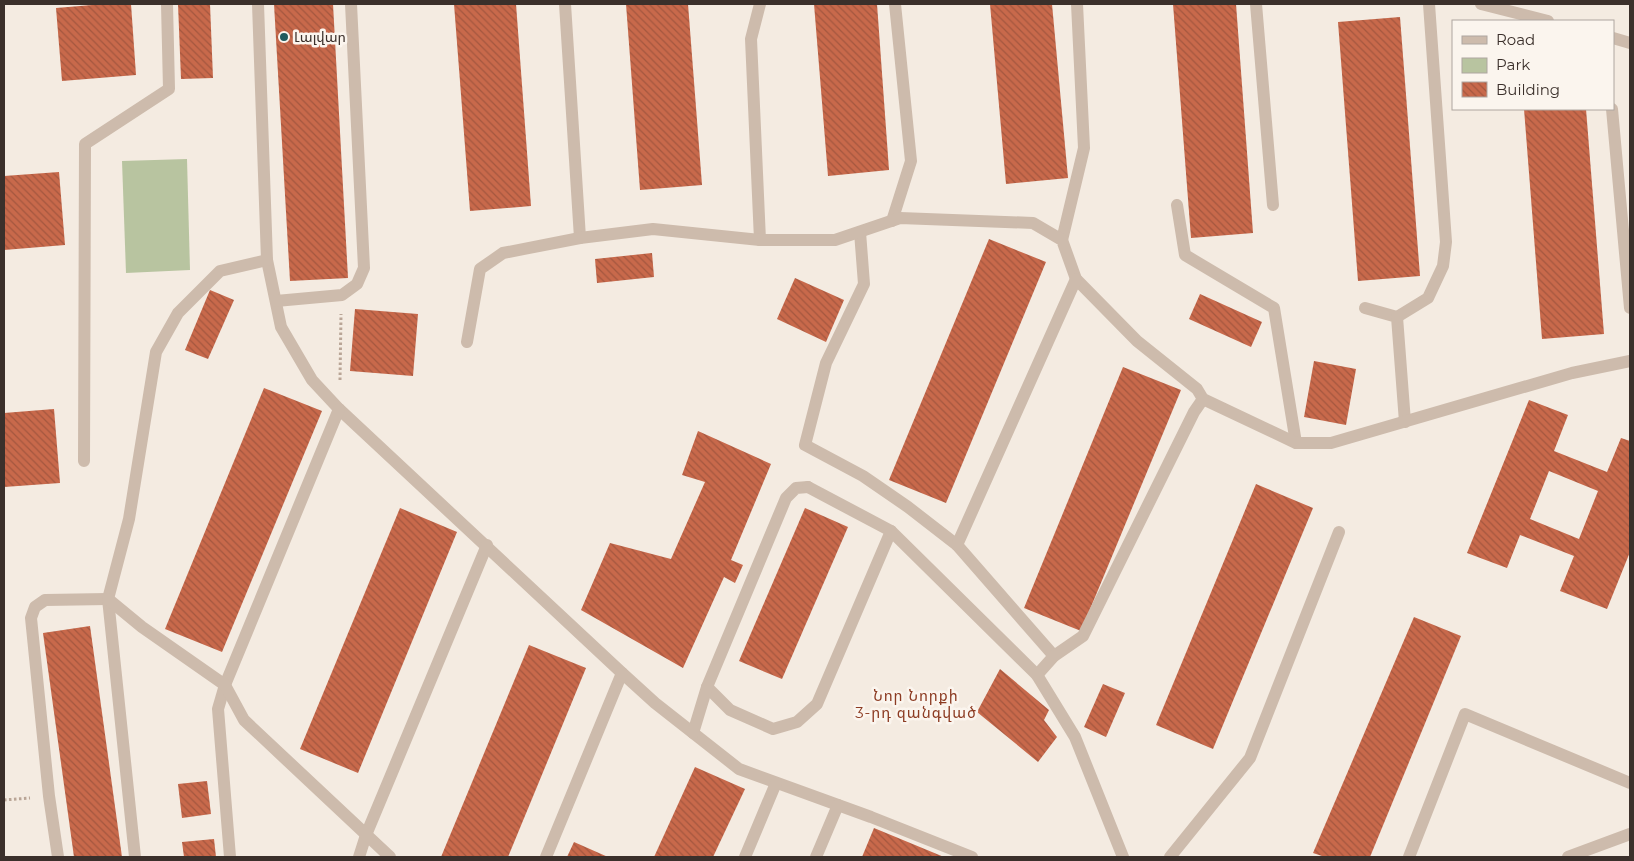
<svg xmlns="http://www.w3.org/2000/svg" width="1634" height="861" font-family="Montserrat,'Noto Sans Armenian',sans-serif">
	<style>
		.park { fill: #b8c4a0 }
		.building { fill: url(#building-back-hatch); fill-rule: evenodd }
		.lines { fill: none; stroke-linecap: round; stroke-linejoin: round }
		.path { stroke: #b9a596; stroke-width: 3; stroke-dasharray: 2.5 2.5; stroke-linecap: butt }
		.service { stroke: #cdbbac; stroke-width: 12 }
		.minor { stroke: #cdbbac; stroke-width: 12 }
		.tertiary { stroke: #cdbbac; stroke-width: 12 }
		.poi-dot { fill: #1f5a5e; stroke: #fbf5ee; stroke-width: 2 }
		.labels { text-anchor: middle; stroke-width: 5; stroke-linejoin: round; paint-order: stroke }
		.poi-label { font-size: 14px; fill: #3b302b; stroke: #fbf5ee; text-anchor: start }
		.neighbourhood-label { font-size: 15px; letter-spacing: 1px; fill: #8c3b22; stroke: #fbf5ee }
	</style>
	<defs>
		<pattern id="building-back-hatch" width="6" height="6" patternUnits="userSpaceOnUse" patternTransform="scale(1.25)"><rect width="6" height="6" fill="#c8694b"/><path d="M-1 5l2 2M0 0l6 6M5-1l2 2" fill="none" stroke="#a4573f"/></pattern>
	</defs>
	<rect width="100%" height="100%" fill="#f4ebe1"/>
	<path class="park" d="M187 159 190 270 126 273 122 161Z"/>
	<g class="building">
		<path d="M104 4H131L136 75 62 81 56 8Z"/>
		<path d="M178 4H210L213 78 181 79Z"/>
		<path d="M274 4H333L348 278 290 281Z"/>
		<path d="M454 4H516L531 206 470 211Z"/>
		<path d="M626 4H688L702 185 640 190Z"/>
		<path d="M814 4H877L889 170 828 176Z"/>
		<path d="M990 4H1052L1068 178 1006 184Z"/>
		<path d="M1173 4H1236L1253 233 1191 238Z"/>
		<path d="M1400 17 1420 276 1358 281 1338 22Z"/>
		<path d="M1524 109H1586L1604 334 1542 339Z"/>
		<path d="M59 172 65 245 4 250V176Z"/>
		<path d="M989 239 1046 262 946 503 889 480Z"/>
		<path d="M652 253 654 277 597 283 595 259Z"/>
		<path d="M795 278 844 300 826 342 777 319Z"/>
		<path d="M210 290 234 300 208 359 185 350Z"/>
		<path d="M1200 294 1262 322 1251 347 1189 319Z"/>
		<path d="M355 309 418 314 413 376 350 371Z"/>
		<path d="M1314 361 1356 369 1346 425 1304 417Z"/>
		<path d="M1123 367 1181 390 1081 631 1024 608Z"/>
		<path d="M264 388 322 411 222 652 165 629Z"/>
		<path d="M1529 400 1568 415 1554 451 1607 472 1621 438 1630 441V552L1607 609 1560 591 1574 556 1520 535 1507 568 1467 553ZM1549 471 1598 491 1579 539 1530 519Z"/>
		<path d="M54 409 60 483 4 487V413Z"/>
		<path d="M698 431 771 464 731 560 743 565 735 583 724 577 683 668 581 610 610 543 671 559 705 482 682 475Z"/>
		<path d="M1256 484 1313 508 1213 749 1156 725Z"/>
		<path d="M400 508 457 532 358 773 300 749Z"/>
		<path d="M805 508 848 527 782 679 739 661Z"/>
		<path d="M1414 617 1461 636 1370 857H1325L1313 853Z"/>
		<path d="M90 626 122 857H74L43 633Z"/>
		<path d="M529 645 586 668 508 857H441Z"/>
		<path d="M1000 669 1049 710 1044 720 1057 737 1038 762 977 712Z"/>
		<path d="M1103 684 1125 693 1106 737 1084 727Z"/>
		<path d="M695 767 745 789 713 857H654Z"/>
		<path d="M207 781 211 814 182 818 178 784Z"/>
		<path d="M874 828 944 857H862Z"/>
		<path d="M214 839 216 857H184L182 842Z"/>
		<path d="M574 842 608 857H567Z"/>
	</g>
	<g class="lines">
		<g class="path">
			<path d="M340 380 341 314"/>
			<path d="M4 800 30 798"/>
		</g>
		<g class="service">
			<path d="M258 4 267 260 281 327 312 380 339 409 622 673 655 703 739 769 871 817 972 857"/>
			<path d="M565 4 580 238"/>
			<path d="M760 4 751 39 760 240"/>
			<path d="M1256 4 1273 205"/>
			<path d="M1612 109 1630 308"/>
			<path d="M1177 205 1185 255 1274 308 1296 443"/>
			<path d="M892 221 911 161 895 4"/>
			<path d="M860 232 864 284 826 363 805 445 863 476 908 507 957 545 1054 656"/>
			<path d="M1062 240 1084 148 1077 4"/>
			<path d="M276 301 342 295 357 284 364 268 351 4"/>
			<path d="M1365 308 1397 317 1405 422"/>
			<path d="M1397 317 1428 298 1443 266 1446 242 1429 4"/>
			<path d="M467 342 480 269 503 253 580 238 653 229 760 240H835L900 218 1033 223 1062 240 1076 279 1137 341 1197 389 1203 399 1296 443H1331L1572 373 1630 361"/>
			<path d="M84 461 85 144 169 89 167 4"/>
			<path d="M957 545 1076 279"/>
			<path d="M1037 675 1054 656 1083 636 1194 412 1203 399"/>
			<path d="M707 687 730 710 773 729 797 722 817 704 891 531"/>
			<path d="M693 733 707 687 786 498 796 488 808 487"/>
			<path d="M58 857 49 796 31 618 35 607 45 600 108 599"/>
			<path d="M135 857 108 599 129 519 156 352 178 313 220 271 267 260"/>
			<path d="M230 857 218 709 225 685 339 409"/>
			<path d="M359 857 366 835 487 545"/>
			<path d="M546 857 622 673"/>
			<path d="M745 857 776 783"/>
			<path d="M816 857 838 805"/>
			<path d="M1170 857 1250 758 1339 532"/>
			<path d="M1409 857 1465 714 1630 783"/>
			<path d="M1568 857 1630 834"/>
		</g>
		<g class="minor">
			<path d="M808 487 891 531 1037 675 1075 737 1123 857"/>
			<path d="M108 599 142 627 225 685 244 720 390 857"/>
		</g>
		<g class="tertiary">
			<path d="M1481 4 1548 21"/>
			<path d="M1613 38 1630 43"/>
		</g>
	</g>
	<circle class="poi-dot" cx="284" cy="37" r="5"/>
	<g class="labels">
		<g class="poi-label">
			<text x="294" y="42">Լալվար</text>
		</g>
		<g class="neighbourhood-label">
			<text x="916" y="701">Նոր Նորքի<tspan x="916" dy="17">3-րդ զանգված</tspan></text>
		</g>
	</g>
	<rect width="1634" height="861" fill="none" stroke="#3b302b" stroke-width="10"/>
	<rect x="1452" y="20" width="162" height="90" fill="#fbf5ee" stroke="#aea6a0"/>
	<rect x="1462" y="36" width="25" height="8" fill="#cdbbac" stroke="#aea6a0"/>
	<text x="1496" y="45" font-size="15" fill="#3b302b">Road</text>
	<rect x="1462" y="58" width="25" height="15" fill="#b8c4a0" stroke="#aea6a0"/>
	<text x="1496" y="70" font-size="15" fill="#3b302b">Park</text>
	<rect x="1462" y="82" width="25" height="15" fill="url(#building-back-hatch)" stroke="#aea6a0"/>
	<text x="1496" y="95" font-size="15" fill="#3b302b">Building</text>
</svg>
